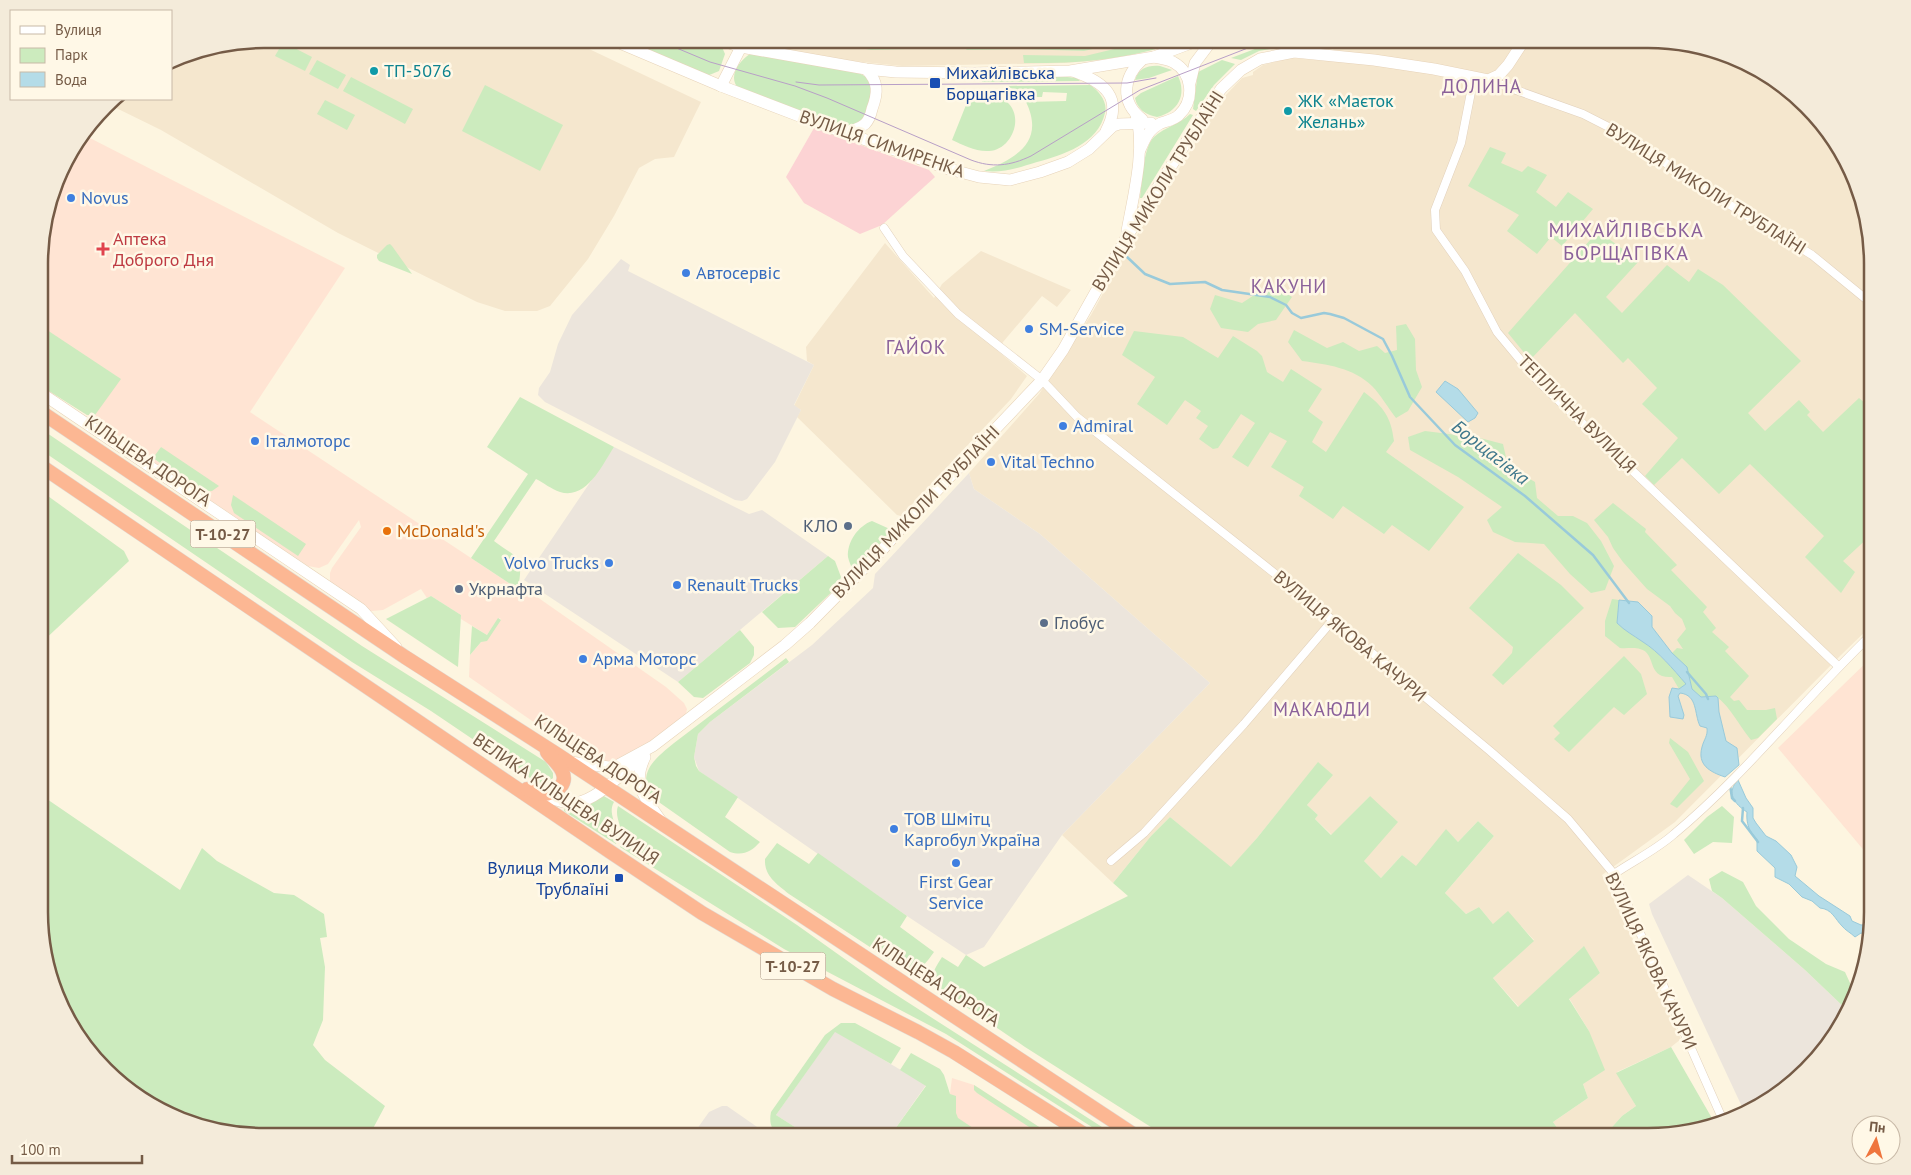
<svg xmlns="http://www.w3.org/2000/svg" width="1911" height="1175" font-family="'PT Sans',sans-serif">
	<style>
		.residential { fill: #f5e7ce }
		.commercial { fill: #ffe4d3; fill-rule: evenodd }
		.industrial { fill: #ece5dc }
		.medical { fill: #fcd3d4 }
		.green { fill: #ccebbe }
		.water { fill: #b4dce8; stroke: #99cada }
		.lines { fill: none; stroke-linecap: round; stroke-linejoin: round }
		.stream { stroke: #99cada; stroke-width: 2.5 }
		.street-casing { stroke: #e2d1bc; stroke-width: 9 }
		.secondary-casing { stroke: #e7d3b9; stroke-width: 12 }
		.highway-casing { stroke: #e1dbd6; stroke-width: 15 }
		.street { stroke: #fff; stroke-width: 8 }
		.secondary { stroke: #fff; stroke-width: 11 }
		.highway { stroke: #fcb793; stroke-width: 14 }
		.tram { stroke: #b89fc7; stroke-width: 1 }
		.culture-dot { fill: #0f9aa8; stroke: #fff8e7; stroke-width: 2 }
		.transit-dot { fill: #1a4fb4; stroke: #fff8e7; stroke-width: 2 }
		.shop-dot { fill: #3f7fe0; stroke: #fff8e7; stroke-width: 2 }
		.health-dot { fill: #e0444e; stroke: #fff8e7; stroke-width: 2 }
		.service-dot { fill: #5c6f8a; stroke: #fff8e7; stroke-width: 2 }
		.food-dot { fill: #e8710a; stroke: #fff8e7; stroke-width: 2 }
		.labels { text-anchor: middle; stroke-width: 5; stroke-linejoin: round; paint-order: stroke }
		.shield { fill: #fff8e7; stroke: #9e8a76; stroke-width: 1 }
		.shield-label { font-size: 16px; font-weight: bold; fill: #755b46 }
		.culture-label { font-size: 18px; fill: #0d838f; stroke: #fff8e7; text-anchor: start }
		.transit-label { font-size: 18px; fill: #164399; stroke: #fff8e7; text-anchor: start }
		.street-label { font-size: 18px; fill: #755b46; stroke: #fff8e7 }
		.shop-label { font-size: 18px; fill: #366cbe; stroke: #fff8e7; text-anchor: start }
		.health-label { font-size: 18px; fill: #be3a42; stroke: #fff8e7; text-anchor: start }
		.service-label { font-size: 18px; fill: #4e5e75; stroke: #fff8e7; text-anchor: start }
		.food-label { font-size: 18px; fill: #c56008; stroke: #fff8e7; text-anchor: start }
		.neighbourhood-label { font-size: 19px; letter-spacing: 1px; fill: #8b619a; stroke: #fff8e7 }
		.water-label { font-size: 19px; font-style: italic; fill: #3e778b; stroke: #fff8e7 }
		.quarter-label { font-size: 20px; letter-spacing: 1px; fill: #8b619a; stroke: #fff8e7 }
		.rim { fill: none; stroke: #755b46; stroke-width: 2.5 }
	</style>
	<rect width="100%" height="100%" fill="#fdf5e0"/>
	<g class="residential">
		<path d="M264 39H568L701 102 674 157 655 159 639 168 614 216 588 259 550 306 537 311H505L477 302 338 233 161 130 108 104 112 99H171V60L178 56Z"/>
		<path d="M738 39H1189L1102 60 1064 63 902 66 853 61 801 53Z"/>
		<path d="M1336 39H1648L1719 51 1772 76 1842 151 1872 249V625L1841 655 1675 822 1602 875 1681 1039 1671 1047 1617 1072 1636 1106 1622 1116 1604 1136H1563L1553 1122 1588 1098 1583 1084 1589 1031 1569 998 1600 973 1583 947 1519 1007 1493 978 1534 940 1521 926 1493 924 1479 907 1466 914 1445 893 1494 836 1478 821 1458 842 1446 830 1416 867 1402 855 1381 878 1364 861 1370 796 1332 835 1315 819 1318 815 1307 805 1332 775 1318 763 1257 838 1231 868 1170 817 1151 836 1113 883 1062 835 1210 683 1040 534 974 489 969 473 1039 394 1091 315 1122 259 1225 96 1242 78 1253 75V72L1263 65 1291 58 1326 61 1335 47Z"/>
		<path d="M885 243 934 298 942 284 981 251 1071 290 1057 307 1042 296 1003 342 998 351 1027 376 1011 399 901 516 897 515 797 417 801 410 794 406 814 365 807 361 806 347Z"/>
	</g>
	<g class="commercial">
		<path d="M84 135 345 268 250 412 518 589 530 592 666 687 684 703 687 709 686 714 628 758 619 762H596L584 757 469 677 470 655 501 619 499 618 487 635 461 619V615L431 596 427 598 421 589 383 610 372 611 365 610 330 583V573L332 568 361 527 359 520 328 564 319 568 308 566 152 461 153 458 67 402 41 386V234L62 164ZM161 447 202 492 154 459Z"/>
		<path d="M1872 657V860L1778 748Z"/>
		<path d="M952 1078 974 1085 1053 1136H963L946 1124Z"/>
	</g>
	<g class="industrial">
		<path d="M621 259 630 265 628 271 814 365 794 405 801 410 775 462 747 499 742 501 735 500 545 402 538 395 539 388 550 372 558 344 572 315Z"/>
		<path d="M614 447 749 514 762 510 828 556 678 682 524 580Z"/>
		<path d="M969 473 974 489 1040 534 1210 683 1062 835 984 947 966 955 907 916 699 771 694 757 698 734 710 722 812 645 873 588 875 574Z"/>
		<path d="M1688 875 1722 898 1805 970 1847 1010 1835 1036 1760 1106 1744 1111 1652 914 1649 904Z"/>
		<path d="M835 1031 926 1085 890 1136H809L776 1115Z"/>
		<path d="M722 1106H727L770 1136H692L709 1112Z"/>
	</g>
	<path class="medical" d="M814 128 929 170 935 177 882 225 860 234 804 203 786 177Z"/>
	<g class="green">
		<path d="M622 39H707L721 45 725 54 719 71 707 76Z"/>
		<path d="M810 39H945L940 48 871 50Z"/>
		<path d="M973 39H1005L1006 42 1009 43 1015 49 966 50Z"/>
		<path d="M1020 39 1056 40V39H1136L1084 51 1022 49Z"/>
		<path d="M1156 39H1187C1134 59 1080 64 1024 63L1023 55 1085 56Z"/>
		<path d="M1281 39H1336L1335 47 1292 45 1259 51 1241 60 1231 58Z"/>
		<path d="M283 42 312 57 305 71 275 56Z"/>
		<path d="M750 54 859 73 868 78C869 83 873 91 873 97 870 112 861 125 846 127L739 89C727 77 739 61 750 54Z"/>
		<path d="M317 60 346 75 338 89 309 74Z"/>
		<path d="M1222 60 1235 64 1214 85 1196 111 1193 109 1198 72Z"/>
		<path d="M1160 66 1172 70 1149 78 1135 80C1139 68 1148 65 1160 66Z"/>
		<path d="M1058 76 1077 78 1080 81 982 82 981 79Z"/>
		<path d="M1178 76C1187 95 1178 112 1157 117 1146 115 1137 109 1135 98L1141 93Z"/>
		<path d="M351 77 413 109 405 124 343 91Z"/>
		<path d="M485 85 563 125 540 171 462 131Z"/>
		<path d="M1090 85C1099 91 1108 102 1105 113 1098 144 1063 155 1037 162 1018 168 1003 173 984 171 1017 158 1045 141 1026 102L1066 101 1067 93 1043 92 1042 97H1022L1016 91 1007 86Z"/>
		<path d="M970 95C982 95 997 94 1007 102 1025 118 1011 150 989 151 976 152 963 145 952 140Z"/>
		<path d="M325 100 355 115 347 130 317 114Z"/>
		<path d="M1190 114 1193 115 1142 198H1140C1142 183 1143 147 1154 137 1165 127 1180 124 1190 114Z"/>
		<path d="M1490 147 1506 153 1501 163 1522 172 1528 166 1547 175 1536 192 1556 207 1568 192 1593 209 1562 246 1551 237 1537 254 1507 231 1519 215 1468 186Z"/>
		<path d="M1598 231 1639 261 1606 297 1622 313 1667 265 1689 282 1698 269 1723 285 1801 361 1748 413 1765 431 1799 400 1810 412 1807 415 1823 432 1859 398 1872 409V534L1843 561 1855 572 1841 593 1805 557 1824 536 1750 464 1719 494 1682 458 1654 485 1645 476 1678 438 1642 404 1657 388 1628 358 1623 363 1575 313 1530 360 1508 333Z"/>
		<path d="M390 244 392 246 412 274 379 261 377 258V255L387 245Z"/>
		<path d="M1277 286 1292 297 1276 320 1258 324 1248 332 1221 328 1210 309 1215 295 1242 303 1265 288Z"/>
		<path d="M1406 324 1415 339 1416 370 1422 387 1408 411 1396 418C1388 408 1381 395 1372 386 1354 368 1326 364 1302 361L1288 342 1294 330 1327 348 1343 342 1359 351 1377 346 1385 353 1397 350 1396 326Z"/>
		<path d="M41 326 121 379 95 415H87L41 386Z"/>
		<path d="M1134 331 1183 337 1218 358 1233 336 1257 351 1262 356 1267 372 1283 382 1291 369 1322 389 1308 411 1323 422 1312 442 1326 452 1364 392C1384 407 1391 417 1394 441L1386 452 1464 507 1429 551 1392 525 1384 534 1343 506 1333 519 1299 496 1304 487 1271 467 1287 441 1270 432 1248 467 1232 457 1255 423 1241 414 1218 448 1213 449 1199 439 1208 426 1196 418 1201 411 1185 400 1167 425 1137 404 1155 377 1122 355Z"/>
		<path d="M520 397 614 447C602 465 587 500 560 492 551 489 544 483 536 479L494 541C518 559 524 555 518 589L471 558 528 474 487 447Z"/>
		<path d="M41 429 362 646 546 762 553 773V778L545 785 539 784 431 711 352 662 41 450Z"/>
		<path d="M1425 431 1457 435 1467 444 1476 437 1503 444 1508 466 1535 482 1537 498 1558 516H1573L1587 523 1601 541 1614 566 1605 590 1591 593 1570 574 1544 544 1515 542 1493 532 1487 520 1502 507 1458 477 1410 450 1408 437Z"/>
		<path d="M161 447 219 486 212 491 202 492 153 458Z"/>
		<path d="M41 491 124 551 129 561 41 643Z"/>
		<path d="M233 495 306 544 298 556 234 513 231 505Z"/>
		<path d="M1613 503 1646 529 1645 532 1677 565 1671 570 1707 607 1703 612 1716 628 1712 632 1729 647 1725 651 1749 676 1730 697 1734 701 1739 700 1747 710H1766L1775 708 1777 719 1758 738 1751 740C1738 724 1732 709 1716 696L1701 697 1692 689 1687 667 1672 653 1677 648 1683 649 1677 640 1686 629 1682 619 1675 613 1670 606 1647 589 1623 562 1613 548 1608 537 1594 520Z"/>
		<path d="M872 521 892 530 854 573C852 568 849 562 848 557 847 542 858 526 872 521Z"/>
		<path d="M1518 553 1561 585 1584 608 1503 685 1492 675 1512 653 1513 647 1469 608Z"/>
		<path d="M828 556 835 561 841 577 838 586 795 627 778 628 762 612Z"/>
		<path d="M431 596 461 615 458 667 386 619Z"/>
		<path d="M1612 599 1619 600 1617 623C1625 631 1634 636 1643 642 1659 653 1673 669 1686 684L1679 689 1672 677C1646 679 1657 653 1640 649 1634 647 1626 649 1620 648L1605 636V621Z"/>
		<path d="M498 618 501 620 487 641 481 642 470 655 472 626 487 635Z"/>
		<path d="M740 630 754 647V655L750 663 703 698 694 697 678 682Z"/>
		<path d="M1624 656 1641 674 1647 694 1624 715 1614 707 1569 752 1554 739 1560 733 1553 726Z"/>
		<path d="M786 658 789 662 710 722 698 734 694 757 696 766 699 771 738 797 725 817 760 842C751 852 743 856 730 852L653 798C635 773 656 758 674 743Z"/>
		<path d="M1670 738 1688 752 1704 781 1677 808 1670 804 1690 779 1669 743Z"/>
		<path d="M1318 762 1333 775 1307 805 1318 815 1315 819 1331 835 1370 796 1398 822 1364 861 1381 878 1402 855 1416 866 1446 829 1458 842 1478 821 1494 836 1445 893 1466 914 1479 907 1493 924 1508 911 1534 941 1493 978 1518 1007 1584 946 1600 973 1569 999 1589 1031 1605 1070 1583 1084 1588 1098 1553 1122 1563 1136H1165L1025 1047 937 987C928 976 936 967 942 957L958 967 966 955 984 967 1128 896 1113 883 1151 836 1170 817 1231 867 1257 838Z"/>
		<path d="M41 795 180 890 202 848 217 861 274 893 294 895 324 914 327 937 320 938 325 967 323 1020 313 1045 325 1060 385 1106 369 1136H263L205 1129 139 1099 76 1036 41 941Z"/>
		<path d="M602 795 614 802C606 815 622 830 616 844L564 811 565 807Z"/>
		<path d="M618 806 797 925 884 987 1116 1136H1106L946 1034 784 949 620 847C628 834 613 819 618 806Z"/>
		<path d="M1722 806 1734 817 1732 843 1713 842 1694 854 1684 840 1707 817Z"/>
		<path d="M777 843 809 864 818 853 907 916 900 927 934 952C926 963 920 973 905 970L789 894C777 884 764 876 765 859Z"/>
		<path d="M1722 871 1743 882 1756 906 1789 939 1826 964 1845 972 1855 994 1847 1010 1805 970 1722 898 1712 891 1709 879Z"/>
		<path d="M841 1023H855L901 1048 891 1064 835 1032 776 1115 809 1136H777C771 1128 769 1122 771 1112L825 1035Z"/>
		<path d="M1671 1047 1713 1120 1662 1136H1604L1622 1116 1636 1106 1616 1073Z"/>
		<path d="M911 1053 940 1069 944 1075 950 1094 956 1096V1113L958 1118 985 1136H890L926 1086 900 1070Z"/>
		<path d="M974 1085 1053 1136H1043L977 1093 974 1090Z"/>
	</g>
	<g class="water">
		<path d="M1445 381 1458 389 1478 413 1475 418 1468 422 1436 392Z"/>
		<path d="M1619 600 1638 602 1652 616V627L1672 653 1687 667 1692 689 1701 697 1716 696 1718 698 1719 712 1726 741 1737 748 1739 765 1725 777C1710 772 1697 765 1702 747 1704 739 1708 736 1707 728L1700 726C1694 714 1698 695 1680 693L1678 696 1684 715 1683 719 1670 717 1669 697 1672 688 1679 689 1686 684C1673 669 1659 652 1643 642 1633 635 1625 631 1617 623Z"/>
		<path d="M1738 780 1746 798 1753 808V818L1756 823 1766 836 1776 841 1791 855 1797 867 1795 876 1819 896 1850 916 1852 921 1861 925 1872 924 1870 936 1861 933 1855 937C1851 933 1845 930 1842 926 1835 919 1832 909 1820 908L1812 901 1802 897 1789 884 1775 877V868L1757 851V839C1749 832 1746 823 1747 812 1734 804 1726 792 1738 780Z"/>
	</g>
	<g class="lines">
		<g class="stream">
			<path d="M1126 256 1145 274 1170 284 1205 282 1222 290 1270 297 1286 305 1292 313 1301 318 1324 313 1330 314 1344 318 1383 339 1392 356 1410 397 1455 445 1525 496 1593 555 1629 603"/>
			<path d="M1687 672 1706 694 1708 699"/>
			<path d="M1730 785 1732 798 1735 801"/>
			<path d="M1743 808 1742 821 1758 842"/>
		</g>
		<defs>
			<g id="street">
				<path d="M1474 77 1461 143 1435 210 1436 230 1465 271 1497 332 1538 381 1838 666"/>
				<path d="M1488 80 1583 114 1636 141 1686 178 1812 255 1872 304"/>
				<path d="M884 228 903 256 958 314 1042 380 1077 417 1312 603 1490 751 1568 819 1614 874 1722 1118"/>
				<path d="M1111 861 1144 833 1244 724 1332 621"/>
				<path d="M1614 874C1633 861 1656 850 1674 834 1746 774 1804 699 1872 634"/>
			</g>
			<g id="secondary">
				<path d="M610 39 721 86 820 124 949 169 979 177 1010 180 1040 172 1068 162 1089 149 1113 126 1119 124 1151 123"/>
				<path d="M718 39 741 47 866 69 896 72 975 73 1070 71 1154 57C1160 58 1167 59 1173 62 1193 73 1195 100 1179 115 1174 120 1167 121 1161 123 1149 129 1145 138 1140 150"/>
				<path d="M1154 57 1202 39"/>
				<path d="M1073 71C1104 82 1124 97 1106 131"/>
				<path d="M1190 83 1195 63 1213 39"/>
				<path d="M721 86 741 47"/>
				<path d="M1142 119C1120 102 1123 77 1142 60"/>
				<path d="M843 132C851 131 859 129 865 124 869 120 871 114 872 109 878 93 879 82 866 69"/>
				<path d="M1127 231C1133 197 1146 148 1136 115"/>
				<path d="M41 393 361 609 396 647"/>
				<path d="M645 757C631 786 645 797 661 821"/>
				<path d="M570 762 609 767 618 765 653 746 785 645 810 623 883 549 903 526 1042 380 1063 350 1126 238 1202 117 1221 89 1241 70 1260 59 1294 52 1374 60 1434 69 1488 80 1499 75 1508 65 1525 39"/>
				<path d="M541 795C551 798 564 804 575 803 597 800 622 773 639 760"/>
			</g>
			<g id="highway">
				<path d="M41 412 405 657 558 755 1136 1136"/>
				<path d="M41 466 612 853 702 913 833 989 918 1032 954 1052 1087 1136"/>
				<path d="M527 789C532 791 538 794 542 794 555 794 569 785 562 771 559 764 551 758 547 752"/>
			</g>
		</defs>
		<use href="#street" class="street-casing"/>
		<use href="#secondary" class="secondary-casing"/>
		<use href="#highway" class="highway-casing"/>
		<use href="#street" class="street"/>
		<use href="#secondary" class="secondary"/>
		<use href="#highway" class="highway"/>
		<g class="tram">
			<path d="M655 39 710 62 795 86 827 98 971 160C992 168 1010 166 1031 156L1140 90 1271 39"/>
			<path d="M796 82 819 85 1127 83 1156 78"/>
		</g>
	</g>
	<g class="culture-dot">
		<circle cx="374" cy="71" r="5"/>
		<circle cx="1288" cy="111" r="5"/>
	</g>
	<g class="transit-dot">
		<rect x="929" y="77" width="12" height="12" rx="2.5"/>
		<rect x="614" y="873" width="10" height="10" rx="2.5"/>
	</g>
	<g class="shop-dot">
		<circle cx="71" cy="198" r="5"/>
		<circle cx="686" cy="273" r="5"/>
		<circle cx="1029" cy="329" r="5"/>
		<circle cx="1063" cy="426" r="5"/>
		<circle cx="255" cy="441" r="5"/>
		<circle cx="991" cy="462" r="5"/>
		<circle cx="609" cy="563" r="5"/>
		<circle cx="677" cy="585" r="5"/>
		<circle cx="583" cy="659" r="5"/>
		<circle cx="894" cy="829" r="5"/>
		<circle cx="956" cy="863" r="5"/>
	</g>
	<path class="health-dot" d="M100.5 241.5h5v5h5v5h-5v5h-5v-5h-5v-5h5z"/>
	<g class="service-dot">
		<circle cx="848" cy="526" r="5"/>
		<circle cx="459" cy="589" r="5"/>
		<circle cx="1044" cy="623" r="5"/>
	</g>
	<circle class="food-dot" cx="387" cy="531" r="5"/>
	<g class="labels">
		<g class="shield">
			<rect x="190.5" y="520.5" width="65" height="27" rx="4"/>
			<rect x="760.5" y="952.5" width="65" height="27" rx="4"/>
		</g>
		<g class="shield-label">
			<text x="223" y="540">Т-10-27</text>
			<text x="793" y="972">Т-10-27</text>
		</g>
		<g class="culture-label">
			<text x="384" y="77">ТП-5076</text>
			<text x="1298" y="107">ЖК «Маєток<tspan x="1298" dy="21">Желань»</tspan></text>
		</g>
		<g class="transit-label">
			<text x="946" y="79">Михайлівська<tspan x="946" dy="21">Борщагівка</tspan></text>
			<text x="609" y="874" text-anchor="end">Вулиця Миколи<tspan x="609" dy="21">Трублаїні</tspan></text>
		</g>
		<g class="street-label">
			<text transform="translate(882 144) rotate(19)" y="6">ВУЛИЦЯ СИМИРЕНКА</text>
			<text transform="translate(1706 189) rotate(32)" y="6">ВУЛИЦЯ МИКОЛИ ТРУБЛАЇНІ</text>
			<text transform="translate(1158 191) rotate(-58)" y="6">ВУЛИЦЯ МИКОЛИ ТРУБЛАЇНІ</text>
			<text transform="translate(1577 414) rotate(45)" y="6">ТЕПЛИЧНА ВУЛИЦЯ</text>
			<text transform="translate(148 461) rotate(34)" y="6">КІЛЬЦЕВА ДОРОГА</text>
			<text transform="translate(916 512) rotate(-46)" y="6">ВУЛИЦЯ МИКОЛИ ТРУБЛАЇНІ</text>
			<text transform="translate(1350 636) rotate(40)" y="6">ВУЛИЦЯ ЯКОВА КАЧУРИ</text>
			<text transform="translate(598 759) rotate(33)" y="6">КІЛЬЦЕВА ДОРОГА</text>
			<text transform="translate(566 799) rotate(34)" y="6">ВЕЛИКА КІЛЬЦЕВА ВУЛИЦЯ</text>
			<text transform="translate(1651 961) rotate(65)" y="6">ВУЛИЦЯ ЯКОВА КАЧУРИ</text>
			<text transform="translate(936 982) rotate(33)" y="6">КІЛЬЦЕВА ДОРОГА</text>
		</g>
		<g class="shop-label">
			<text x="81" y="204">Novus</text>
			<text x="696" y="279">Автосервіс</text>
			<text x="1039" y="335">SM-Service</text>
			<text x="1073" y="432">Admiral</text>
			<text x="265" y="447">Італмоторс</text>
			<text x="1001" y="468">Vital Techno</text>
			<text x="599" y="569" text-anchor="end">Volvo Trucks</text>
			<text x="687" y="591">Renault Trucks</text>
			<text x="593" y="665">Арма Моторс</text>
			<text x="904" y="825">ТОВ Шмітц<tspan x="904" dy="21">Каргобул Україна</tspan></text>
			<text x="956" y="888" text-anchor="middle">First Gear<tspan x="956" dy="21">Service</tspan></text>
		</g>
		<g class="health-label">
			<text x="113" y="245">Аптека<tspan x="113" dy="21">Доброго Дня</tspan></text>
		</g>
		<g class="service-label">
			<text x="838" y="532" text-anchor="end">КЛО</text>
			<text x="469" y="595">Укрнафта</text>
			<text x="1054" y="629">Глобус</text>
		</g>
		<g class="food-label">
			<text x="397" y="537">McDonald's</text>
		</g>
		<g class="neighbourhood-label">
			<text x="1482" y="93">ДОЛИНА</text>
			<text x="1289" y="293">КАКУНИ</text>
			<text x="916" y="354">ГАЙОК</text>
			<text x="1322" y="716">МАКАЮДИ</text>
		</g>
		<g class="water-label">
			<text transform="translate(1491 452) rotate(38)" y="7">Борщагівка</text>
		</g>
		<g class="quarter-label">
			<text x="1626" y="237">МИХАЙЛІВСЬКА<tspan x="1626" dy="23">БОРЩАГІВКА</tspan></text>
		</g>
	</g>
	<path d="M0 0H1911V1175H0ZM264 48H1648A216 216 0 0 1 1864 264V912A216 216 0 0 1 1648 1128H264A216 216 0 0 1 48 912V264A216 216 0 0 1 264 48Z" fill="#f4ebda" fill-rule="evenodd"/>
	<path class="rim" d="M264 48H1648A216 216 0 0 1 1864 264V912A216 216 0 0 1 1648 1128H264A216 216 0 0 1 48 912V264A216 216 0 0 1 264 48Z"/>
	<rect x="10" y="10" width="162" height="90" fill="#fff8e7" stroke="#c8b9a7"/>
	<rect x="20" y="26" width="25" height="8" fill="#ffffff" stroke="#c8b9a7"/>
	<text x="55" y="35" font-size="15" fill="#755b46">Вулиця</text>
	<rect x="20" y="48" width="25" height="15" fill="#ccebbe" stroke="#c8b9a7"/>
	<text x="55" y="60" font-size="15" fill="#755b46">Парк</text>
	<rect x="20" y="72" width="25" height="15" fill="#b4dce8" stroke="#c8b9a7"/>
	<text x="55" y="85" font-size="15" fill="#755b46">Вода</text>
	<g transform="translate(1876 1140) rotate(6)"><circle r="24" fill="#fff8e7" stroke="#c8b9a7"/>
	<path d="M0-4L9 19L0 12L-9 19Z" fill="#ef753d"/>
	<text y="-8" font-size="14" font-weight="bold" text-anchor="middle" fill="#755b46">Пн</text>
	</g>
	<path d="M12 1155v8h130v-8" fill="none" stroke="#755b46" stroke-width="2.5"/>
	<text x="20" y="1155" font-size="15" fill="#755b46" stroke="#fff8e7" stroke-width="4" paint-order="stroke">100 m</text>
</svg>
